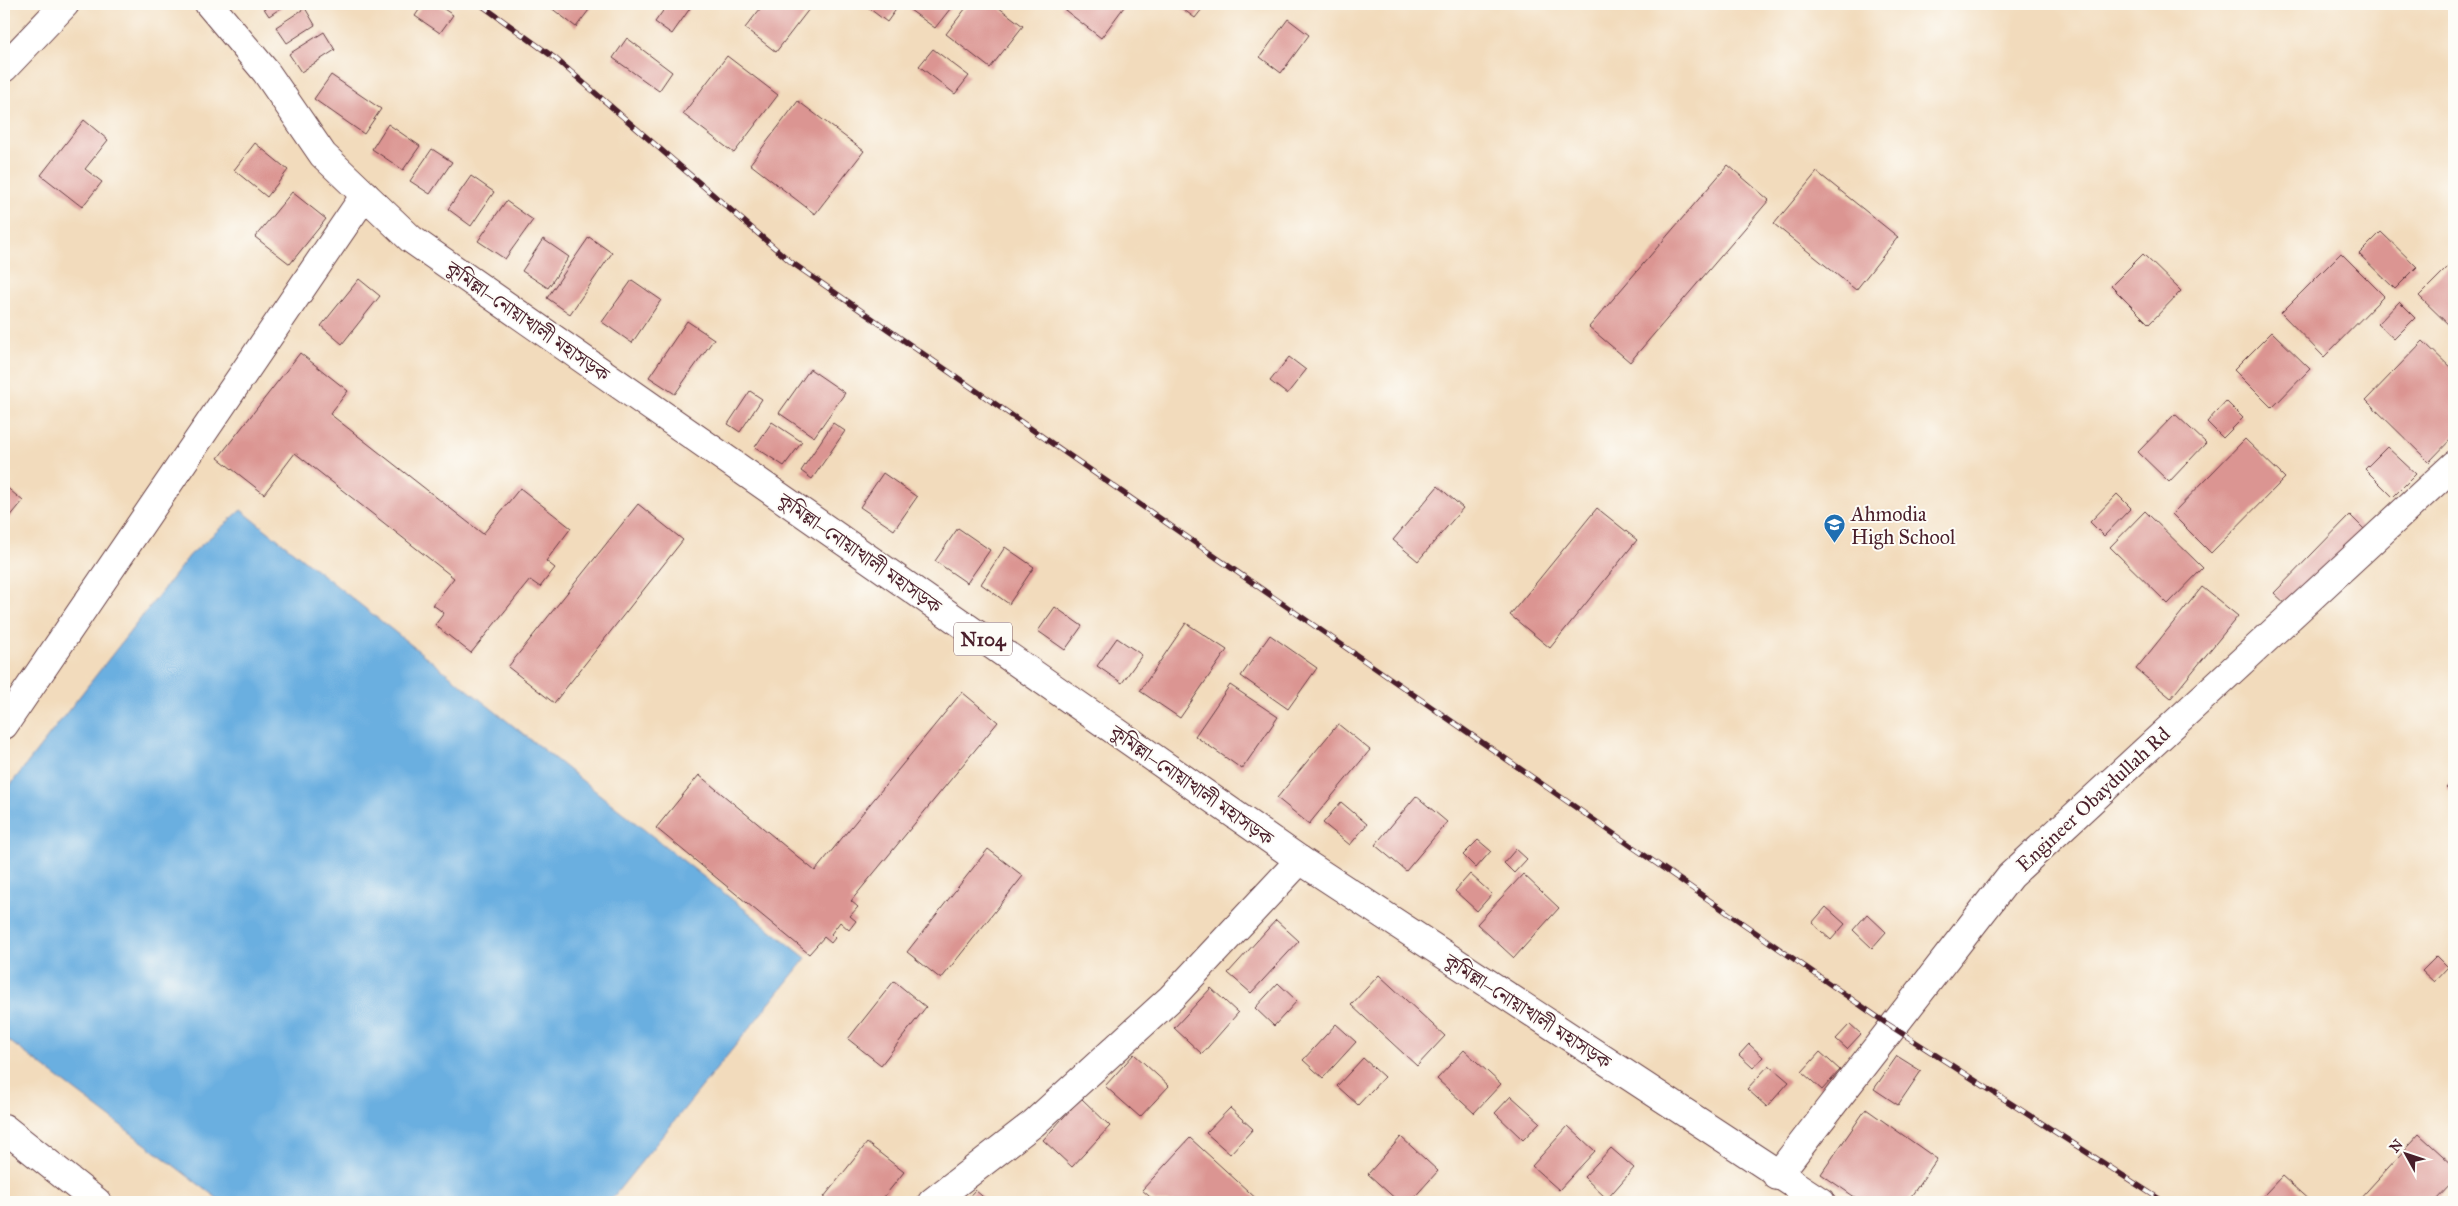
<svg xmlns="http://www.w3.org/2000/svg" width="2458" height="1206" font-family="'IM FELL Great Primer','Noto Serif Bengali',serif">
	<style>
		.water { fill: #6bafe0; stroke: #5a6786 }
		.building { fill: #db9592 }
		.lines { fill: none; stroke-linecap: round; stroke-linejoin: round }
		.minor-casing { stroke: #633b41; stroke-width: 30 }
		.highway-casing { stroke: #633b41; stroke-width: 30 }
		.minor { stroke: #fff; stroke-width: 28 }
		.highway { stroke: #fff; stroke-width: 28 }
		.rail-casing { stroke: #4a1f2b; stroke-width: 5.5 }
		.rail { stroke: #fdfcf7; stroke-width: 4; stroke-dasharray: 11; stroke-linecap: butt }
		.labels { text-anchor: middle; stroke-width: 4; stroke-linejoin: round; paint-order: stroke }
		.shield { fill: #fdfcf7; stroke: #806168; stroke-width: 1 }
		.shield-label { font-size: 19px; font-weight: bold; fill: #4a1f2b }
		.street-label { font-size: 20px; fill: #4a1f2b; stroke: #fdfcf7 }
		.poi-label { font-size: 20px; fill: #4a1f2b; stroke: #fdfcf7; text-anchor: start }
	</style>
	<rect width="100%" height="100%" fill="#fdfcf7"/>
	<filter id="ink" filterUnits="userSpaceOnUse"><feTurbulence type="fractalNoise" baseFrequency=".02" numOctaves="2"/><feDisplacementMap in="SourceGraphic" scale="10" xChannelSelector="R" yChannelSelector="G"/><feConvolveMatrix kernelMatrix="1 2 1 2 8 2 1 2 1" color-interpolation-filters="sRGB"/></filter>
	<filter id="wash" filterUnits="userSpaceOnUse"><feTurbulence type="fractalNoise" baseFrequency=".0096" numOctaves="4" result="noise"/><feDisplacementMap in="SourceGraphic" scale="20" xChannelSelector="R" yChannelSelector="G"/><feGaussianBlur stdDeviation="1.12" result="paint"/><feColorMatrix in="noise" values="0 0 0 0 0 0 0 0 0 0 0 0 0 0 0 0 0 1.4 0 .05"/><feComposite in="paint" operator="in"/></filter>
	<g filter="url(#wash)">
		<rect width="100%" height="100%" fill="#f2dbbc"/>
		<path class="water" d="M241 510 806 958 609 1202H222L4 1037V793L190 555Z"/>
		<g id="blocks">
			<g class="building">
				<path d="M261 4H287L269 16Z"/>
				<path d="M423 4H436L453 15 440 33 415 16Z"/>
				<path d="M546 4H589L592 6 576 27Z"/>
				<path d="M668 4H693L672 34 655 22Z"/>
				<path d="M764 4H813L776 52 745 28Z"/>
				<path d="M868 4H900L887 22 866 6Z"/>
				<path d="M915 4H954L935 28 910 10Z"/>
				<path d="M969 4H994L1023 26 990 68 946 34Z"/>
				<path d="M1064 4H1120L1124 7 1101 38 1061 7Z"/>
				<path d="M1176 4H1206L1195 18Z"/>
				<path d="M305 8 315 25 287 43 276 27Z"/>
				<path d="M1288 19 1309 35 1281 73 1260 57Z"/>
				<path d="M324 32 335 50 301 72 289 54Z"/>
				<path d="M627 38 672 72 659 91 613 58Z"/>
				<path d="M933 49 969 76 955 94 919 66Z"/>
				<path d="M727 56 778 95 734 153 683 114Z"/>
				<path d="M331 75 381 109 364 134 314 99Z"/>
				<path d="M798 101 864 151 815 214 750 164Z"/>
				<path d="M84 120 108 140 85 169 102 182 82 207 41 175Z"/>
				<path d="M388 124 420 146 403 170 372 149Z"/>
				<path d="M255 143 288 170 267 197 234 170Z"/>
				<path d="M432 149 452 162 430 194 410 181Z"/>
				<path d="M1728 165 1769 200 1630 362 1589 327Z"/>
				<path d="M1817 172 1898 237 1856 290 1774 224Z"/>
				<path d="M471 176 494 192 471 226 448 209Z"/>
				<path d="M292 192 326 219 290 264 255 237Z"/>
				<path d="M506 201 533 220 505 259 478 241Z"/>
				<path d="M2381 232 2417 267 2395 289 2359 254Z"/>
				<path d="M589 237 612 253 570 314 547 298Z"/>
				<path d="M543 239 569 257 548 288 522 271Z"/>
				<path d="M2341 253 2384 296 2324 357 2281 313Z"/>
				<path d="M2143 254 2181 291 2149 324 2111 286Z"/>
				<path d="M2453 262 2454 264V330L2419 296Z"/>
				<path d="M359 279 380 296 342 344 321 326Z"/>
				<path d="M632 280 661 300 632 343 602 322Z"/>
				<path d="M2399 302 2415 318 2394 339 2378 324Z"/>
				<path d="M687 321 714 339 675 394 649 377Z"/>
				<path d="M2272 332 2310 369 2272 408 2234 370Z"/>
				<path d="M2423 341 2454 371V436L2429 462 2366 400Z"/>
				<path d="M300 353 348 391 330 414 483 534 520 488 571 528 546 561 555 568 540 587 530 580 471 653 435 625 444 613 433 605 454 578 295 453 264 494 218 458Z"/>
				<path d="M1289 357 1306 370 1287 394 1270 381Z"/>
				<path d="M810 369 845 393 814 437 779 413Z"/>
				<path d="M750 391 762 399 740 432 728 424Z"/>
				<path d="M2226 401 2243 418 2223 438 2207 422Z"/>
				<path d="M2175 414 2206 443 2169 482 2138 452Z"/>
				<path d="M772 422 802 442 784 466 755 447Z"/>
				<path d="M833 423 845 431 812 479 801 471Z"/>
				<path d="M2245 439 2285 478 2211 553 2172 514Z"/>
				<path d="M2387 447 2416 474 2393 497 2365 469Z"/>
				<path d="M883 473 917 497 894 530 860 507Z"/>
				<path d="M4 485 23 501 4 524Z"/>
				<path d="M1438 486 1463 508 1418 561 1393 540Z"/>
				<path d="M2117 494 2131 508 2104 536 2090 522Z"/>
				<path d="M638 504 683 540 554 703 508 667Z"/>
				<path d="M1597 508 1637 540 1550 648 1510 615Z"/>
				<path d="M2145 511 2203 568 2168 604 2110 547Z"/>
				<path d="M2350 515 2365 530 2289 607 2274 593Z"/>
				<path d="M958 528 990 550 967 583 935 561Z"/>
				<path d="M1005 547 1034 567 1009 604 981 584Z"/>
				<path d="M2202 587 2238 616 2171 698 2136 669Z"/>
				<path d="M1055 607 1082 626 1065 650 1038 631Z"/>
				<path d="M1186 623 1227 650 1180 718 1140 691Z"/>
				<path d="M1270 635 1317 668 1288 709 1241 676Z"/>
				<path d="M1117 638 1142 655 1122 683 1097 666Z"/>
				<path d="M1230 685 1278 717 1242 769 1195 736Z"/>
				<path d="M962 692 998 722 851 901 858 907 850 916 856 921 849 930 840 922 831 934 835 938 831 943 824 937 809 954 656 828 699 775 815 871Z"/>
				<path d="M1338 724 1370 750 1309 824 1277 798Z"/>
				<path d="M2454 779V795L2446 788Z"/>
				<path d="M1416 796 1447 822 1406 871 1375 845Z"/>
				<path d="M1341 802 1367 824 1350 845 1323 823Z"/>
				<path d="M1478 840 1491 851 1476 868 1463 855Z"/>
				<path d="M988 849 1023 876 941 979 907 952Z"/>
				<path d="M1516 849 1527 859 1514 873 1504 863Z"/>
				<path d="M1470 874 1492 894 1477 911 1455 891Z"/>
				<path d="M1523 874 1559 908 1514 958 1477 924Z"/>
				<path d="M1826 907 1845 924 1831 940 1812 923Z"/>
				<path d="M1867 914 1886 932 1872 948 1853 930Z"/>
				<path d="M1276 920 1299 941 1251 993 1228 973Z"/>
				<path d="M2437 956 2448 967 2434 982 2422 971Z"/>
				<path d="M1379 975 1445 1036 1417 1066 1351 1005Z"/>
				<path d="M894 981 926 1007 881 1065 848 1039Z"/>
				<path d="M1278 983 1297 1001 1274 1026 1255 1008Z"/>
				<path d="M1211 988 1238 1013 1202 1054 1174 1028Z"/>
				<path d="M1336 1024 1356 1042 1323 1078 1303 1060Z"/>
				<path d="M1850 1024 1861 1034 1847 1049 1836 1039Z"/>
				<path d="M1749 1044 1763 1057 1753 1068 1739 1055Z"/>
				<path d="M1464 1050 1501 1084 1474 1113 1437 1079Z"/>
				<path d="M1820 1052 1840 1070 1822 1090 1802 1072Z"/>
				<path d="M1134 1054 1169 1086 1140 1117 1105 1086Z"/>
				<path d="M1897 1056 1921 1071 1898 1105 1874 1089Z"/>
				<path d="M1363 1058 1384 1077 1358 1105 1337 1086Z"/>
				<path d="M1769 1065 1789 1082 1767 1107 1747 1089Z"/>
				<path d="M1511 1096 1540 1122 1523 1140 1495 1113Z"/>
				<path d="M1081 1098 1110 1126 1072 1167 1043 1140Z"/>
				<path d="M1230 1108 1253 1129 1230 1154 1206 1133Z"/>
				<path d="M1866 1109 1937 1159 1907 1202H1862L1821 1174Z"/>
				<path d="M1568 1126 1595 1151 1559 1190 1532 1166Z"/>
				<path d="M2419 1134 2454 1166V1181L2434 1202H2357Z"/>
				<path d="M1401 1137 1438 1171 1410 1202H1399L1368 1174Z"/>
				<path d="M1190 1138 1260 1202H1156L1142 1190Z"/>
				<path d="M867 1143 904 1172 880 1202H831L824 1197Z"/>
				<path d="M1611 1148 1634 1168 1607 1199 1584 1177Z"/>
				<path d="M2282 1176 2311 1202H2272L2264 1195Z"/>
				<path d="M975 1190 989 1202H964Z"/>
			</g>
		</g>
	</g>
	<g filter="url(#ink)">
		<use href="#blocks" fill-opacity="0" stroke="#633b41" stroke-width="1"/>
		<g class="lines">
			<defs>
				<g id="minor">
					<path d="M4 68 65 4"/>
					<path d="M4 725 365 195"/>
					<path d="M4 1128 97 1202"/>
					<path d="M1777 1176 2010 876 2454 465"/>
					<path d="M932 1202 1034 1123 1171 998 1300 860"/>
				</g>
				<path id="highway" d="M209 4 266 72 323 155 411 239 1300 860 1821 1202"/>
			</defs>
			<use href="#minor" class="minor-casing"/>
			<use href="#highway" class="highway-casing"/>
			<use href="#minor" class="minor"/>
			<use href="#highway" class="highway"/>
			<defs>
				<path id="rail" d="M480 4 556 59 791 262 1886 1023 2164 1202"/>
			</defs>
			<use href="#rail" class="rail-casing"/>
			<use href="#rail" class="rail"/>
		</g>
	</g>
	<defs>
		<symbol id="school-pin" viewBox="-11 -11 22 30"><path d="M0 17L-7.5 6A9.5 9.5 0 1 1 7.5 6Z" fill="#1f6fb2" stroke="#fdfcf7"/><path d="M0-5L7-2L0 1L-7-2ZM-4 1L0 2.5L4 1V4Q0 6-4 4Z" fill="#fff"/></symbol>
	</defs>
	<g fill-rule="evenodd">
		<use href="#school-pin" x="1822" y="512" width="25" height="34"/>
	</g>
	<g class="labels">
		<rect class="shield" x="954" y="622.5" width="58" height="33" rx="4"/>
		<g class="shield-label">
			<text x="983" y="646">N104</text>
		</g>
		<g class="street-label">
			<text transform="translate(528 321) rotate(35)" y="7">কুমিল্লা–নোয়াখালী মহাসড়ক</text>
			<text transform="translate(860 553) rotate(35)" y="7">কুমিল্লা–নোয়াখালী মহাসড়ক</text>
			<text transform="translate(1192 785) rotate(35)" y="7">কুমিল্লা–নোয়াখালী মহাসড়ক</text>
			<text transform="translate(2093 799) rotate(-43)" y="7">Engineer Obaydullah Rd</text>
			<text transform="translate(1528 1011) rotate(33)" y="7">কুমিল্লা–নোয়াখালী মহাসড়ক</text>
		</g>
		<g class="poi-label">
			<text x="1851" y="521">Ahmodia<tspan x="1851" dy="23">High School</tspan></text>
		</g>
	</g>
	<rect width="2458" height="1206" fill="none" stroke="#fdfcf7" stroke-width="20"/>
	<g transform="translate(2406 1154) rotate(310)" stroke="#fdfcf7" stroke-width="4" paint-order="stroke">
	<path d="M0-4L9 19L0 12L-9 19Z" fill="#4a1f2b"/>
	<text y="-8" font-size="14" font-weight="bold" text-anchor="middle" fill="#4a1f2b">N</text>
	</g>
</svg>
